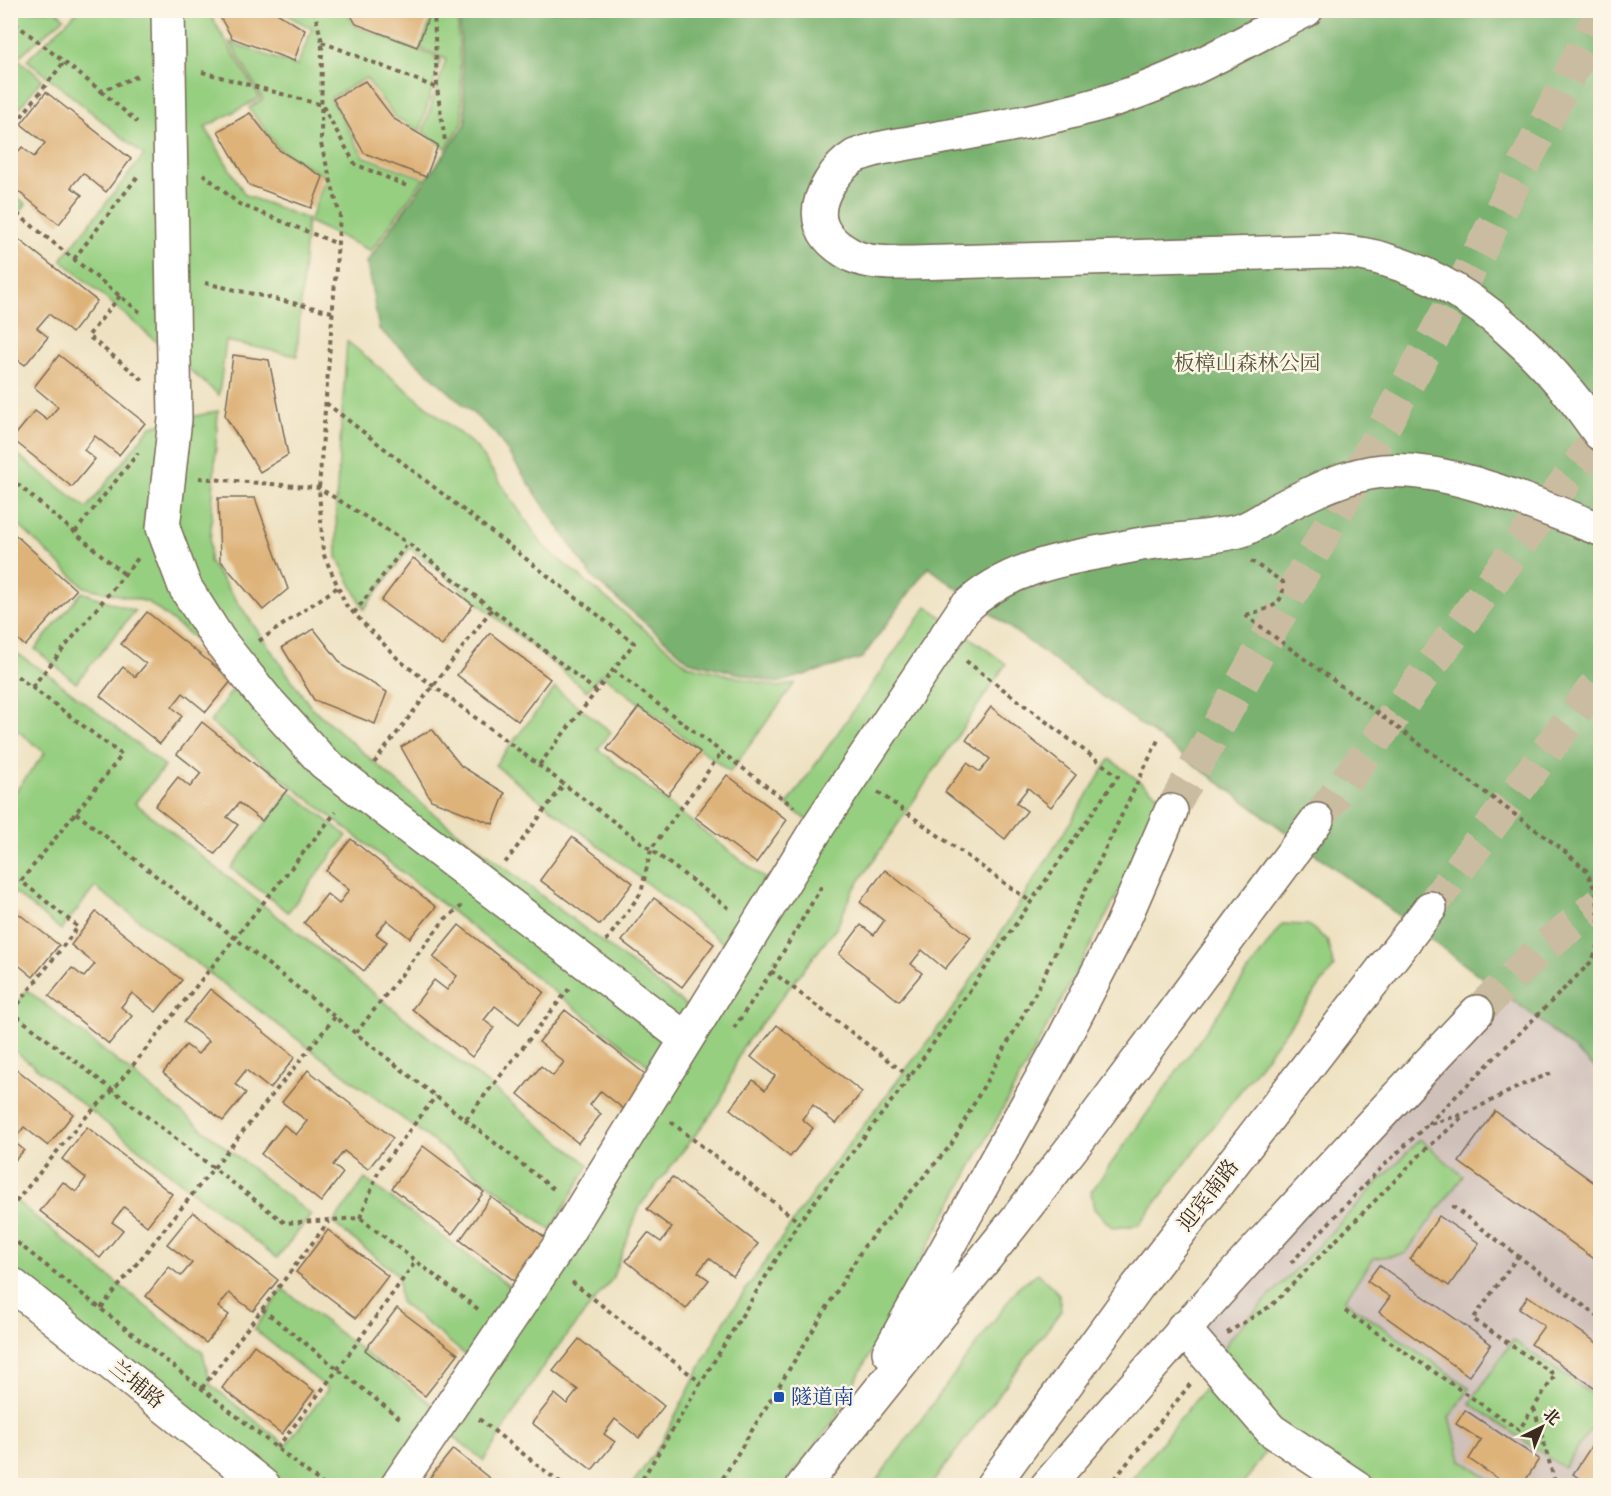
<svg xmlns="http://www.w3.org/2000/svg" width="1611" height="1496" font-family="'IM FELL Great Primer','Noto Serif SC',serif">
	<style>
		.industrial { fill: #cfc0ba }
		.green { fill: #97cf81; stroke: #697c50; stroke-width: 1.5 }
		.forest { fill: #79b26f; stroke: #5a6e46; stroke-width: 1.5 }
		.building { fill: #deb37a }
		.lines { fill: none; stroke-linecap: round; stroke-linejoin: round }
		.major-tunnel { stroke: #cabca0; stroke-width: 33; stroke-dasharray: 33 16; stroke-linecap: butt }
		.minor-casing { stroke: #7a6a57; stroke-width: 36 }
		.major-casing { stroke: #7a6a57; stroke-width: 36 }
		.path { stroke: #7a6a57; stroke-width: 4; stroke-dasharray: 4.5 4.5; stroke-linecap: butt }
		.minor { stroke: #fff; stroke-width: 33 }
		.major { stroke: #fff; stroke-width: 33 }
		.transit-dot { fill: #1a4fb4; stroke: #fcf5e5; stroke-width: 2 }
		.labels { text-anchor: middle; stroke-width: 5; stroke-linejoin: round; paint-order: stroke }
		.park-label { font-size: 21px; fill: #525337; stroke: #fcf5e5 }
		.street-label { font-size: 21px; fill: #3b2a1e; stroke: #fcf5e5 }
		.transit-label { font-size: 21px; fill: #164399; stroke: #fcf5e5; text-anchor: start }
	</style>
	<rect width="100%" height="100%" fill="#fcf5e5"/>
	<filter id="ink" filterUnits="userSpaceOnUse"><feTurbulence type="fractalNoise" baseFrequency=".0167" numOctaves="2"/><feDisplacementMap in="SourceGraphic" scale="12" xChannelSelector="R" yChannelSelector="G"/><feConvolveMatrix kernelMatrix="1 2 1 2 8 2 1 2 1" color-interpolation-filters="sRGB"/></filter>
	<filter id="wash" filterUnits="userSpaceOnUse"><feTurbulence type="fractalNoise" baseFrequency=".008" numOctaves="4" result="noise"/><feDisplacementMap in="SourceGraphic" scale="24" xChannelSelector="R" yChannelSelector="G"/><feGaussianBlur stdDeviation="1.35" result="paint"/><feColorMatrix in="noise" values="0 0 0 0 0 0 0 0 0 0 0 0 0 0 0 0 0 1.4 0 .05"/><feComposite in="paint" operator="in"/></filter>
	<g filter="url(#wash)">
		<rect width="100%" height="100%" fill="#eee1c1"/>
		<path class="industrial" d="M1500 991 1534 1017 1600 1072V1485H1356L1184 1328Z"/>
		<g class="green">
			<path d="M10 11H57L64 18 17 58 42 79 14 115 10 112Z"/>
			<path d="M78 11H208L260 98 205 127 245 195 307 219 297 356 226 341 219 395 61 260 144 155 27 60Z"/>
			<path d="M280 11H346L355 26 441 59 420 131 395 117 366 78 331 98 363 156 424 178 371 251 309 222 326 177 279 149 249 108 263 99 230 42 297 66 312 29Z"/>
			<path d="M427 11H457L463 123 446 148 423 132 446 59 420 48 433 14Z"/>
			<path d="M11 192 26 204 11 225Z"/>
			<path d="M347 341 476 447 544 547 688 665 778 687 795 683 730 772 601 674 587 691 410 548 364 609 337 557 336 502Z"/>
			<path d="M218 411 209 561 310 706 430 811 692 1010 653 1069 210 722 242 676 148 602 84 587 11 518 10 449 87 508 151 426Z"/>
			<path d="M82 592 135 611 76 683 35 649Z"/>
			<path d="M927 606 1006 664 852 892 837 927 742 1048 720 1103 640 1206 612 1279 545 1363 484 1461 447 1431 825 834 787 805Z"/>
			<path d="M10 649 51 676 165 766 135 803 589 1165 551 1230 95 887 61 930 11 890V797L45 753 11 725Z"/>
			<path d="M555 688 611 732 598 749 773 885 726 945 495 765Z"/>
			<path d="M1110 759 1167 802 1045 1031 833 1422 784 1485 631 1486 661 1443 725 1320 824 1177 956 1004Z"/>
			<path d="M290 791 347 836 288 912 231 868Z"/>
			<path d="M1282 924 1308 925 1327 940 1334 967 1139 1225 1113 1228 1094 1209 1091 1192Z"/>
			<path d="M27 990 311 1215 277 1258 11 1048V1011Z"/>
			<path d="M1420 1139 1463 1176 1405 1254 1374 1258 1344 1300 1470 1388 1450 1417 1461 1460 1499 1485H1368L1276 1425 1221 1357 1229 1339Z"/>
			<path d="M365 1179 520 1294 473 1361 400 1302 398 1275 333 1223Z"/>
			<path d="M10 1196 203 1353 211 1385 286 1445 328 1389 254 1329 283 1289 435 1407 382 1485H277L11 1271Z"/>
			<path d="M1038 1273 1059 1294 1061 1311 931 1485H873L1020 1285Z"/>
			<path d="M1513 1340 1600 1400V1415L1564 1468 1470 1403Z"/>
			<path d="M1207 1385 1266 1451 1243 1485H1127Z"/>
		</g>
		<path class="forest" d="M459 11H1600V1072L1534 1016 928 567 862 658 777 683 689 661 592 577 495 433 379 329 367 262 466 124Z"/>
		<g id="blocks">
			<g class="building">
				<path d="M216 10H272L305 30 294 61 232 38Z"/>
				<path d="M348 10H421L429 16 417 47 356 24Z"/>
				<path d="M365 81 394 119 438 145 426 177 364 153 333 99Z"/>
				<path d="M46 92 131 159 106 192 83 173 71 187 82 195 59 224 10 185V162L22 147 34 157 45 143 21 124Z"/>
				<path d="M250 113 279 150 323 177 311 208 249 185 218 131Z"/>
				<path d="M12 234 97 301 72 333 49 314 37 328 48 337 25 365 10 354V236Z"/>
				<path d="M59 355 145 423 119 455 95 436 84 450 95 459 72 487 12 439 35 411 47 420 58 407 34 387Z"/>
				<path d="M233 355 269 360 288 455 260 472 225 416Z"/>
				<path d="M218 498H255L288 589 263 610 220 560Z"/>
				<path d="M10 530 76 590 25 646 10 632Z"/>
				<path d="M413 558 473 605 442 646 381 601Z"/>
				<path d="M147 612 232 680 206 712 183 693 172 707 182 716 160 744 100 696 123 667 135 677 146 664 121 644Z"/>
				<path d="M314 629 343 666 387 692 375 724 314 700 282 647Z"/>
				<path d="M490 633 550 679 518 721 457 675Z"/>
				<path d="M639 707 700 752 668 795 607 749Z"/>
				<path d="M991 707 1076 775 1051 807 1028 788 1016 803 1027 811 1005 839 945 792 967 763 980 772 990 759 966 740Z"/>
				<path d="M202 722 287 790 262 821 239 803 227 817 238 825 215 854 155 806 178 777 190 787 201 773 177 754Z"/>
				<path d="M432 729 461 766 505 793 493 824 431 800 401 747Z"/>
				<path d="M727 775 787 820 756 863 695 817Z"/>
				<path d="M572 837 633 883 600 925 540 880Z"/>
				<path d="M351 839 436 907 410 938 387 920 376 934 387 942 364 971 304 923 327 894 339 904 349 890 326 871Z"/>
				<path d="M885 870 971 937 945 969 922 950 911 964 922 973 899 1001 839 954 861 925 874 935 884 921 860 902Z"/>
				<path d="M654 898 714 944 682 987 622 941Z"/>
				<path d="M10 907 59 945 33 977 10 958Z"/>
				<path d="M96 912 182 980 156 1012 132 993 121 1007 132 1016 109 1044 49 996 72 968 84 977 95 964 71 945Z"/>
				<path d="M459 925 544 992 519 1024 495 1006 484 1020 494 1028 472 1057 412 1009 434 980 447 990 457 976 433 957Z"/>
				<path d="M210 989 295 1057 270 1089 246 1070 235 1084 246 1093 223 1121 163 1073 186 1045 198 1054 209 1041 184 1022Z"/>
				<path d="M565 1010 650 1078 625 1110 601 1091 590 1105 601 1114 578 1143 518 1094 541 1066 553 1076 564 1062 539 1042Z"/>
				<path d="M777 1025 862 1092 836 1124 813 1105 802 1119 813 1128 790 1157 730 1109 753 1080 765 1090 775 1076 751 1057Z"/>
				<path d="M10 1064 73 1114 48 1146 24 1127 13 1141 24 1150 10 1166Z"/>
				<path d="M308 1070 393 1138 368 1169 344 1151 333 1165 343 1173 321 1202 261 1154 284 1125 296 1135 307 1121 282 1102Z"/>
				<path d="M1495 1111 1600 1187V1263L1459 1162Z"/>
				<path d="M87 1127 172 1194 147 1226 124 1207 112 1222 123 1230 100 1258 40 1211 63 1182 76 1192 86 1178 62 1159Z"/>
				<path d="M423 1146 484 1192 452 1234 392 1188Z"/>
				<path d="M672 1177 758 1244 733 1276 709 1258 698 1272 709 1280 686 1309 626 1261 648 1233 661 1242 672 1228 647 1209Z"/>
				<path d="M491 1197 552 1243 520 1285 460 1240Z"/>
				<path d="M193 1212 278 1280 253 1311 229 1293 218 1307 229 1315 206 1343 146 1296 169 1267 181 1276 192 1263 167 1244Z"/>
				<path d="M1439 1216 1479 1243 1449 1286 1410 1259Z"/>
				<path d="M328 1230 388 1276 356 1318 296 1272Z"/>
				<path d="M1379 1265 1491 1344 1469 1376 1379 1312 1390 1297 1367 1281Z"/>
				<path d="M1528 1296 1600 1345V1391L1531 1344 1544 1326 1519 1309Z"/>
				<path d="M397 1308 458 1354 425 1396 365 1350Z"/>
				<path d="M579 1339 664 1406 639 1438 615 1419 604 1434 615 1442 592 1470 532 1423 555 1394 567 1404 578 1390 553 1371Z"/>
				<path d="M254 1345 314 1391 282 1434 222 1388Z"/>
				<path d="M1465 1410 1539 1459 1522 1486H1509L1469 1459 1481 1440 1456 1424Z"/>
				<path d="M1600 1433V1477L1595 1486H1590L1573 1474Z"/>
				<path d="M453 1449 499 1486H432L427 1481Z"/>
			</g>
		</g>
	</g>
	<g filter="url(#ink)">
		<use href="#blocks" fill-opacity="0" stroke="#7a6a57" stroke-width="1.5"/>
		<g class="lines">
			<g class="major-tunnel">
				<path d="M1171 811 1466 278 1600 15"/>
				<path d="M1317 820 1600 435"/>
				<path d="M1430 908 1600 679"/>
				<path d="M1477 1012 1540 950 1600 903"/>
			</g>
			<defs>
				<g id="minor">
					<path d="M168 10 175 419 163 528 185 587 219 640 233 658 265 698 324 763 686 1039"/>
					<path d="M1306 10C1245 41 1185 77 1119 98 1043 123 956 134 877 149 870 151 862 153 855 156 845 162 836 172 830 182 809 215 820 239 853 256 871 264 894 263 912 263L1331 251C1350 252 1368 254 1386 260 1476 286 1548 359 1600 434"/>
					<path d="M1183 1328 1271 1430 1355 1486"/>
					<path d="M397 1486 557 1249 819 825 964 609C1003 570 1059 559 1112 550 1130 546 1148 542 1166 541 1192 538 1217 537 1242 530 1254 526 1266 517 1277 510 1310 493 1346 474 1383 471 1451 466 1537 506 1600 529"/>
				</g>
				<g id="major">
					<path d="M10 1283 264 1486"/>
					<path d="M889 1352 1062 1042 1120 929 1171 811"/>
					<path d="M803 1486 1012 1225 1086 1130 1317 820"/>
					<path d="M992 1486 1137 1287 1430 908"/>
					<path d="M1047 1486C1187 1324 1330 1167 1477 1012"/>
				</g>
			</defs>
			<use href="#minor" class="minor-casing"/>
			<use href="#major" class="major-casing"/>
			<g class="path">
				<path d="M314 10 322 42 321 144 340 216 319 488 323 553 346 605 400 661 730 909"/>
				<path d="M434 10 437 88 445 141"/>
				<path d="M10 16 12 21 101 91 138 76"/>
				<path d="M322 42 437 88"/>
				<path d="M202 72 322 105 355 164 409 187"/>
				<path d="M101 91 137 122"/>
				<path d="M10 131 64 62"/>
				<path d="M203 174 239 204 338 244"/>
				<path d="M10 208 141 313"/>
				<path d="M74 259 138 176"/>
				<path d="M205 283 332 312"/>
				<path d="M120 296 88 336 143 380"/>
				<path d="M326 403 634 643 539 765"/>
				<path d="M10 478 124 574"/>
				<path d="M199 478 319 488 408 543"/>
				<path d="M75 532 138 453"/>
				<path d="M354 613 408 543 596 691"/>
				<path d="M1245 615 1563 850 1586 870 1597 895 1600 933 1597 951 1590 963 1427 1125"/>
				<path d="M1246 615C1267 608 1285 608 1283 582L1251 561"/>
				<path d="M259 641 338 587"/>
				<path d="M613 670 794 807"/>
				<path d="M10 671 122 755 21 881 78 927 12 1012"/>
				<path d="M32 687 139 557"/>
				<path d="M374 763 492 609"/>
				<path d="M878 792 1031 902"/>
				<path d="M76 813 556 1191"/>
				<path d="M505 863 564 784"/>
				<path d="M606 941 641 893 651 849 722 752"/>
				<path d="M771 971 910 1077"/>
				<path d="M10 1011 285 1223 360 1218 479 1310"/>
				<path d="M734 1028 772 971 823 884"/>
				<path d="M356 1033 445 919 462 906"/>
				<path d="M466 1119 569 989"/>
				<path d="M671 1122 799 1222"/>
				<path d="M1452 1206 1600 1318"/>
				<path d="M10 1209 81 1122 113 1090 336 812"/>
				<path d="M360 1218 379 1170 436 1096"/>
				<path d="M10 1237 325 1486"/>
				<path d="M1291 1263 1377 1172 1427 1125 1467 1113 1524 1084 1552 1073"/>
				<path d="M572 1282 700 1382"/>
				<path d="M101 1308 335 1017"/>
				<path d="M262 1309 402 1420"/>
				<path d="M1345 1311 1519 1430 1555 1375 1473 1319 1518 1256"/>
				<path d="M1227 1333 1272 1305 1425 1150 1464 1116"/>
				<path d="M202 1388 329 1221"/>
				<path d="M1534 1408 1556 1486"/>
				<path d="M479 1419 564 1486"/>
				<path d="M277 1448 338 1369 416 1261"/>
				<path d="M638 1486 799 1222 910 1077 1118 776 966 661"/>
				<path d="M718 1486 865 1245 951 1145 1037 990 1159 738"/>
				<path d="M1109 1486 1191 1383"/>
			</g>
			<use href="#minor" class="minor"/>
			<use href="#major" class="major"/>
		</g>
	</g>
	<rect class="transit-dot" x="773" y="1391" width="12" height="12" rx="3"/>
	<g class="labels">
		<g class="park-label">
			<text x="1247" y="370">板樟山森林公园</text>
		</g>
		<g class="street-label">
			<text transform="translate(1208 1195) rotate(-52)" y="7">迎宾南路</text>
			<text transform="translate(137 1384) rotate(39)" y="7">兰埔路</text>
		</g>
		<g class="transit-label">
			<text x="791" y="1404">隧道南</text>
		</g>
	</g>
	<rect width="1611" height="1496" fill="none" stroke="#fcf5e5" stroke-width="36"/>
	<g transform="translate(1542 1427) rotate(43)" stroke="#fcf5e5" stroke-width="4.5" paint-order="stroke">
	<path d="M0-4.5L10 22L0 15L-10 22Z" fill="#3b2a1e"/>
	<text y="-9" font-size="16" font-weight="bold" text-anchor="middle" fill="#3b2a1e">北</text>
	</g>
</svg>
